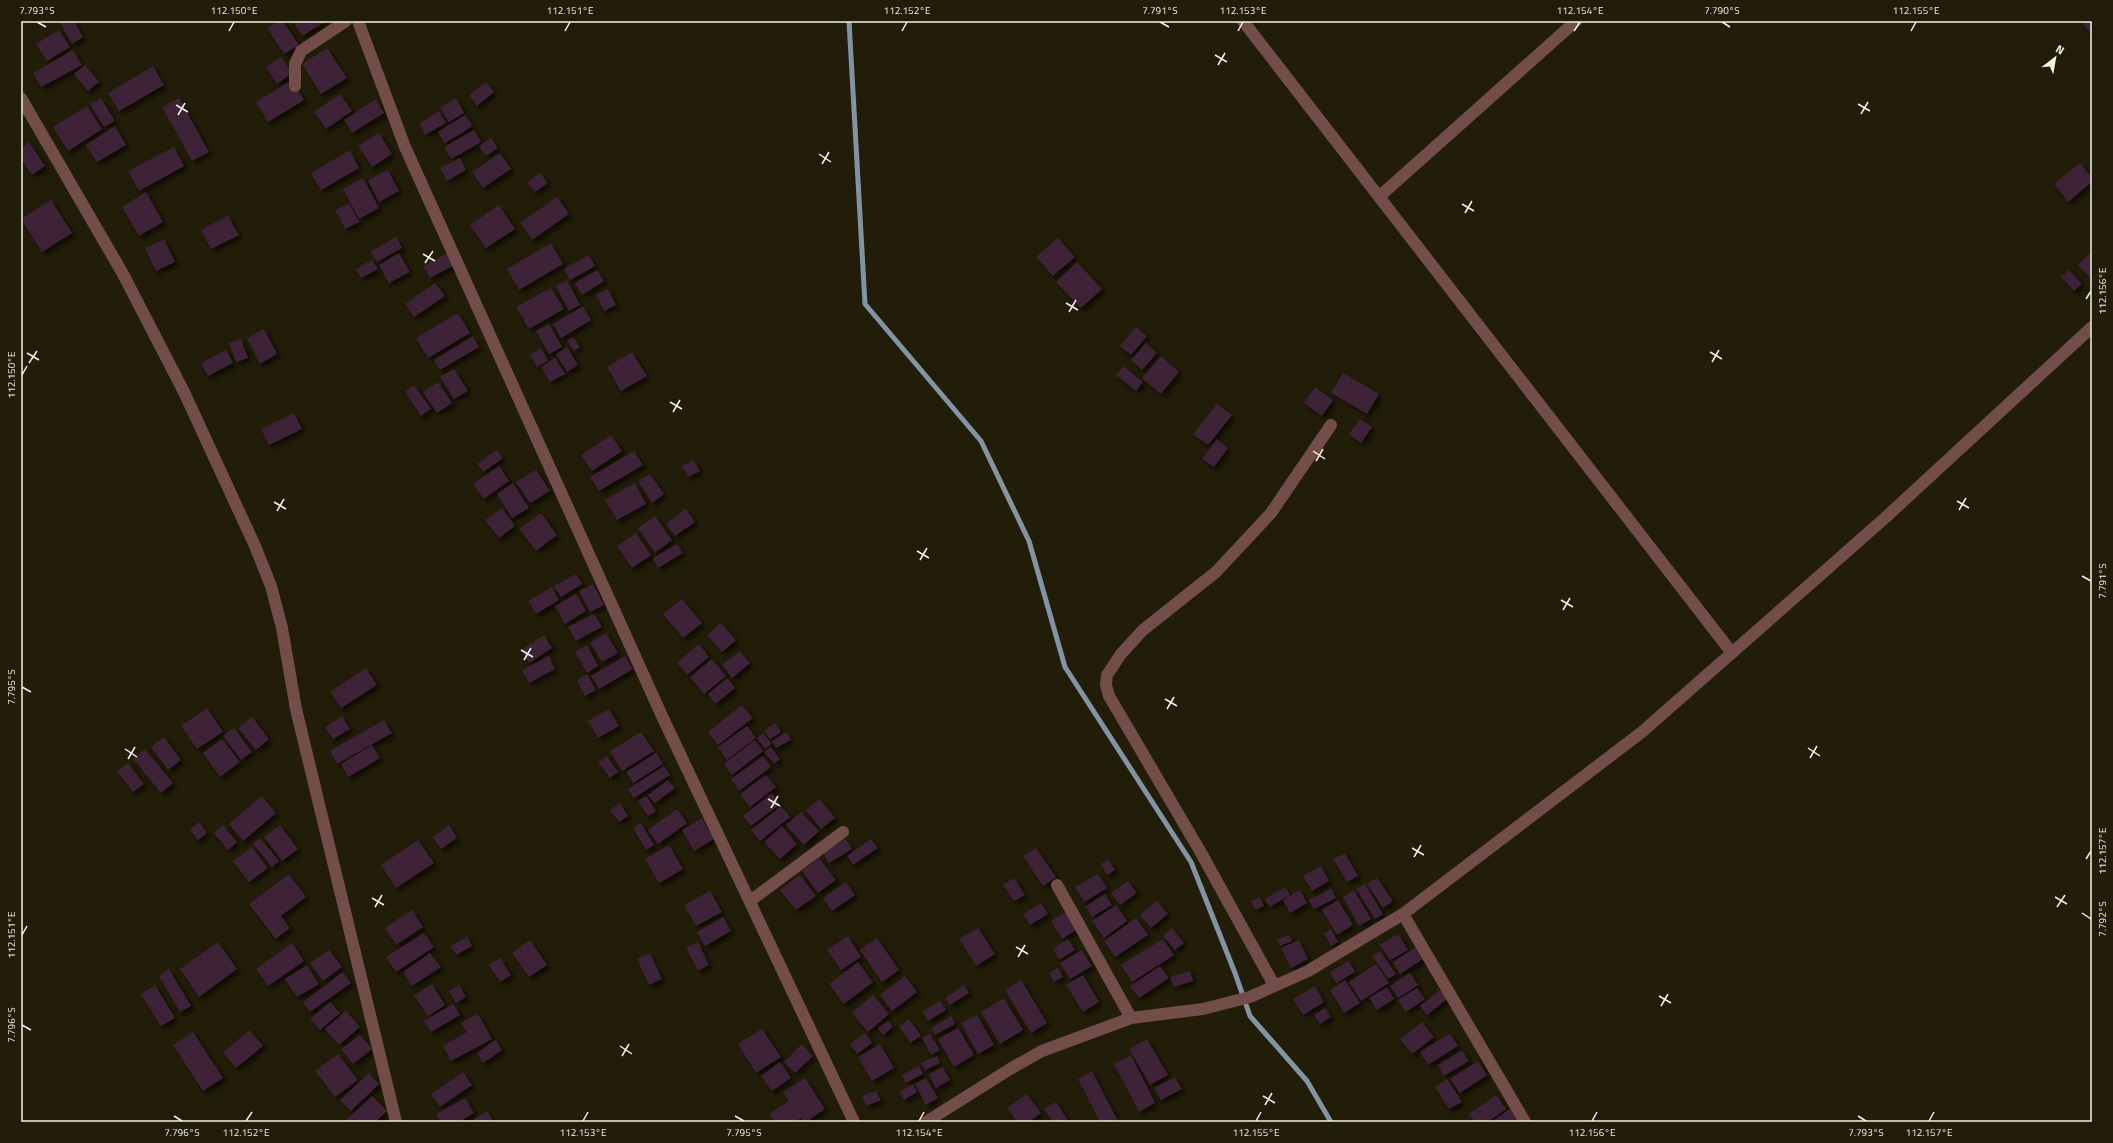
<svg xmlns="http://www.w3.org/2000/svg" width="2113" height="1143" font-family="'Titillium Web',sans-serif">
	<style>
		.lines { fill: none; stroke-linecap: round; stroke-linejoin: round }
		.stream { stroke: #8294a4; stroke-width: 5 }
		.building { fill: #3e2238; filter: url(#shadow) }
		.minor { stroke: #734d4a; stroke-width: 12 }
		.ticks { fill: none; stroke: #f5f2e5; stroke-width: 1.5 }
		.neatline { fill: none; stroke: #f5f2e5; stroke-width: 1.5 }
		.ticks-label { font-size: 10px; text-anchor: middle; fill: #f5f2e5 }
	</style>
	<defs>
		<filter id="shadow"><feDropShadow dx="3.5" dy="3.5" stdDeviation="2" flood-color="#0009"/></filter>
	</defs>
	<rect width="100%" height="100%" fill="#221d08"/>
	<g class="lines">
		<path class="stream" d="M849 21 865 304 981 441 1029 541 1065 667 1191 862 1235 973 1250 1016 1307 1081 1331 1122"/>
	</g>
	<g class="building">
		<path d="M59 21H74L83 37 72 44Z"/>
		<path d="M279 21H283L299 45 284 54 267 28Z"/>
		<path d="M293 21H326L302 36Z"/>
		<path d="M2080 21H2092V34Z"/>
		<path d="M59 30 70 47 47 61 36 44Z"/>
		<path d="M327 48 347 78 321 94 302 64Z"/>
		<path d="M73 50 82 65 41 87 33 73Z"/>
		<path d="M281 57 292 73 277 84 266 67Z"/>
		<path d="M85 65 99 82 88 91 74 74Z"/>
		<path d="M153 66 164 85 119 111 108 93Z"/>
		<path d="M292 80 304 100 268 122 256 102Z"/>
		<path d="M486 82 494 92 477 106 469 95Z"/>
		<path d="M340 94 352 111 326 129 314 112Z"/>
		<path d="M101 98 115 121 104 127 90 104Z"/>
		<path d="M179 98 209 152 192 161 162 107Z"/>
		<path d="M456 98 464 113 449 122 440 108Z"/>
		<path d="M376 99 384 113 352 133 344 120Z"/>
		<path d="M87 106 102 129 68 151 53 127Z"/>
		<path d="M439 111 446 123 425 135 419 124Z"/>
		<path d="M465 115 473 126 445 143 438 132Z"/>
		<path d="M115 126 126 145 97 162 86 145Z"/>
		<path d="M474 130 481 142 451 159 444 147Z"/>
		<path d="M379 133 392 154 372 167 358 146Z"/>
		<path d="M491 138 498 148 486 156 479 146Z"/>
		<path d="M29 142 45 166 32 175 21 159V148Z"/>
		<path d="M174 147 184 166 139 191 128 171Z"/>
		<path d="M350 150 359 168 321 190 311 173Z"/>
		<path d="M500 153 511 169 483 188 472 172Z"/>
		<path d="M460 158 466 170 447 181 440 168Z"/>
		<path d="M2080 163 2092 178V182L2068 202 2054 184Z"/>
		<path d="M388 170 399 191 379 202 368 180Z"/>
		<path d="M540 173 548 183 535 192 527 183Z"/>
		<path d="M363 178 379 208 359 219 343 189Z"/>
		<path d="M146 192 163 222 139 236 122 207Z"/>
		<path d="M557 197 569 214 532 240 520 223Z"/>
		<path d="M51 200 72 233 42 252 21 219Z"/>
		<path d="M349 203 359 222 345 229 335 210Z"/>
		<path d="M499 205 515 229 486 248 470 225Z"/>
		<path d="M228 216 239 235 211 249 201 230Z"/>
		<path d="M396 237 402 248 377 262 370 252Z"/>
		<path d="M1058 238 1075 257 1053 276 1036 257Z"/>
		<path d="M164 239 175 262 156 271 145 248Z"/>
		<path d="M551 243 563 264 519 290 507 269Z"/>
		<path d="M2092 251V278L2091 279 2078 265Z"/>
		<path d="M399 253 410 272 389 283 379 265Z"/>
		<path d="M446 254 453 266 430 278 423 266Z"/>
		<path d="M589 255 595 266 570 280 564 269Z"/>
		<path d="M372 260 378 269 361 278 356 269Z"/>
		<path d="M1077 262 1102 289 1081 308 1056 282Z"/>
		<path d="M597 270 604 281 582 295 575 283Z"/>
		<path d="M2069 270 2082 284 2074 291 2061 277Z"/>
		<path d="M567 280 580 305 569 311 556 286Z"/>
		<path d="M435 283 445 296 414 317 405 304Z"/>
		<path d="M551 288 564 309 529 329 516 307Z"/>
		<path d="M608 289 616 305 604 311 596 295Z"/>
		<path d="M583 306 591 320 561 338 553 324Z"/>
		<path d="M458 313 470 333 428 358 416 338Z"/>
		<path d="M549 324 562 347 549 354 536 331Z"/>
		<path d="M1136 327 1147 336 1131 355 1120 346Z"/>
		<path d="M264 329 277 354 260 364 247 338Z"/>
		<path d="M473 336 479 347 440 370 434 360Z"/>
		<path d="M573 337 580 347 574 351 567 340Z"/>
		<path d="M241 339 248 358 236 362 229 343Z"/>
		<path d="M1146 343 1157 353 1142 370 1131 360Z"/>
		<path d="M567 347 578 365 567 372 556 354Z"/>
		<path d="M541 348 548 361 537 367 530 355Z"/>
		<path d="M226 350 233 363 208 376 201 363Z"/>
		<path d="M632 352 647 376 621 391 607 367Z"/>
		<path d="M1161 356 1179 372 1161 394 1142 378Z"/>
		<path d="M555 358 565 374 550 382 541 367Z"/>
		<path d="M1123 366 1143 382 1136 391 1116 375Z"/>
		<path d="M454 369 468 391 454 399 440 377Z"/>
		<path d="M1343 373 1379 394 1367 414 1331 393Z"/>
		<path d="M438 382 452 403 437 413 423 392Z"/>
		<path d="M414 385 431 409 421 416 405 392Z"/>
		<path d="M1315 387 1333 400 1322 416 1304 403Z"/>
		<path d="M1217 404 1232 415 1208 445 1193 434Z"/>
		<path d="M294 413 302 429 269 445 261 429Z"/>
		<path d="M1360 419 1372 427 1361 443 1349 434Z"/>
		<path d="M611 435 622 451 592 471 581 455Z"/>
		<path d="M1217 439 1228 448 1214 467 1202 459Z"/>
		<path d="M497 450 503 458 483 472 477 464Z"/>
		<path d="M634 451 643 465 599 491 590 477Z"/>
		<path d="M693 460 700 471 688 477 682 466Z"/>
		<path d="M499 466 509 481 484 499 473 484Z"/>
		<path d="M536 470 550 491 530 503 516 482Z"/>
		<path d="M650 474 664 494 652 503 638 481Z"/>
		<path d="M513 483 529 508 512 518 497 494Z"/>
		<path d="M635 483 646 504 617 520 605 500Z"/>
		<path d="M502 508 515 526 499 538 485 520Z"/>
		<path d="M686 509 695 522 675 536 666 524Z"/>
		<path d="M541 513 557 535 536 551 519 529Z"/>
		<path d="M655 516 672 540 655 553 638 528Z"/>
		<path d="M636 533 651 555 632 568 617 546Z"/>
		<path d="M677 544 683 553 658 568 653 558Z"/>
		<path d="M576 574 582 584 561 597 554 586Z"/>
		<path d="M593 584 604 605 590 612 579 591Z"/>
		<path d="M552 587 559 600 536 614 528 601Z"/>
		<path d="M576 594 586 611 565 624 555 606Z"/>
		<path d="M682 599 702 623 683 638 663 614Z"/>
		<path d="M594 614 602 627 576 641 568 627Z"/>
		<path d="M721 623 736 640 722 652 707 635Z"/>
		<path d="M606 633 618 653 602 662 590 643Z"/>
		<path d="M544 635 552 648 529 663 521 650Z"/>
		<path d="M699 644 709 657 687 675 677 663Z"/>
		<path d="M587 645 598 666 587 673 575 652Z"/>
		<path d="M740 651 750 663 732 678 722 665Z"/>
		<path d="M549 656 555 669 529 683 522 670Z"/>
		<path d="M625 656 633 669 599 689 591 676Z"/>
		<path d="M712 659 726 676 704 694 690 677Z"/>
		<path d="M366 668 377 685 341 708 330 692Z"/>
		<path d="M587 674 596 690 585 696 577 680Z"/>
		<path d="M727 678 735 688 715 704 708 694Z"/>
		<path d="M742 705 753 718 718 745 708 732Z"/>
		<path d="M207 708 223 732 197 749 181 726Z"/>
		<path d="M609 709 619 726 598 738 588 721Z"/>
		<path d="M342 716 350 729 333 739 325 727Z"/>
		<path d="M252 717 269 739 256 750 238 728Z"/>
		<path d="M384 720 392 733 337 764 330 751Z"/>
		<path d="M775 723 781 732 770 739 764 731Z"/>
		<path d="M747 726 756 738 727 760 718 747Z"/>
		<path d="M234 728 252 752 241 760 223 736Z"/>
		<path d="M641 732 654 751 622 771 610 751Z"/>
		<path d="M786 732 791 740 776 748 772 741Z"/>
		<path d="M763 733 772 744 765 749 757 738Z"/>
		<path d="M164 737 181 760 168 770 151 747Z"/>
		<path d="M222 739 240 762 220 777 203 753Z"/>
		<path d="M755 740 763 751 732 775 724 764Z"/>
		<path d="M372 745 380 758 348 777 341 764Z"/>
		<path d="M771 747 780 759 774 764 764 752Z"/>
		<path d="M145 749 173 783 161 793 133 759Z"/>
		<path d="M656 753 663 764 633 783 626 772Z"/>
		<path d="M607 756 618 772 610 778 598 762Z"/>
		<path d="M763 756 771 767 739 791 731 779Z"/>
		<path d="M128 763 144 784 133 792 117 771Z"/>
		<path d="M664 766 670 775 634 798 628 789Z"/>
		<path d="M766 775 776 787 750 807 740 794Z"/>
		<path d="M668 780 675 788 655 803 648 795Z"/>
		<path d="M772 793 780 804 751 826 743 816Z"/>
		<path d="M262 796 276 813 243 841 229 824Z"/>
		<path d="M646 796 656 811 648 816 638 801Z"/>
		<path d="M820 799 835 818 821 829 806 810Z"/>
		<path d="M620 803 628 816 619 822 610 810Z"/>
		<path d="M781 806 790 817 760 841 751 830Z"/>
		<path d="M677 809 687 823 658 844 648 830Z"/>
		<path d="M801 812 819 831 804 845 786 825Z"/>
		<path d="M702 818 714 839 694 851 682 830Z"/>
		<path d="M199 822 207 833 198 840 190 830Z"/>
		<path d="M641 823 654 845 646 850 633 828Z"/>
		<path d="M223 825 237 842 228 850 214 833Z"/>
		<path d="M280 825 298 849 282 861 264 837Z"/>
		<path d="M449 825 457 838 441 849 433 837Z"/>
		<path d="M782 826 797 844 780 859 764 842Z"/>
		<path d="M260 838 279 861 272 867 253 844Z"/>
		<path d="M846 839 852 849 829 863 823 853Z"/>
		<path d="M871 839 878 848 853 865 847 856Z"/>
		<path d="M418 840 434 863 396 888 381 865Z"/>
		<path d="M669 845 683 869 659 883 645 859Z"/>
		<path d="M252 847 268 868 249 882 233 861Z"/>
		<path d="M1036 848 1056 877 1043 886 1023 856Z"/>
		<path d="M1345 853 1358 876 1347 882 1333 859Z"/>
		<path d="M819 858 836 880 818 893 802 871Z"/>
		<path d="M1108 859 1115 870 1107 875 1101 864Z"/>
		<path d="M1321 866 1329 881 1312 891 1303 876Z"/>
		<path d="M289 874 306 897 281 916 290 928 276 939 249 904Z"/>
		<path d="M1098 874 1107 888 1084 902 1075 887Z"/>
		<path d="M800 875 816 896 796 910 780 890Z"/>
		<path d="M1014 878 1025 895 1014 901 1003 885Z"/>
		<path d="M1377 878 1393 901 1383 908 1367 884Z"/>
		<path d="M1128 881 1137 893 1120 905 1111 893Z"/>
		<path d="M846 882 855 895 832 911 823 898Z"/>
		<path d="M1365 884 1383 914 1375 919 1356 889Z"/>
		<path d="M1285 887 1290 895 1270 907 1265 899Z"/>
		<path d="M1331 889 1336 898 1314 909 1309 900Z"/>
		<path d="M1300 890 1307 903 1290 913 1283 900Z"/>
		<path d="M1354 890 1371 919 1359 926 1343 897Z"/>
		<path d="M710 891 722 912 696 926 684 905Z"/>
		<path d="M1105 894 1112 905 1092 917 1086 906Z"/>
		<path d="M1260 897 1264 906 1255 910 1251 901Z"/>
		<path d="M1338 900 1353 925 1337 935 1322 910Z"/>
		<path d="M1157 901 1168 914 1151 928 1140 915Z"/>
		<path d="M1041 903 1048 914 1030 925 1023 914Z"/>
		<path d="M1116 905 1127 921 1104 938 1092 921Z"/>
		<path d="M412 910 423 927 396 945 385 928Z"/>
		<path d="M1067 911 1079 928 1062 939 1051 921Z"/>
		<path d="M723 917 731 931 705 946 697 932Z"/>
		<path d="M1136 918 1148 935 1115 957 1104 941Z"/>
		<path d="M978 928 995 954 976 966 959 939Z"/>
		<path d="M1172 928 1184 943 1175 950 1163 936Z"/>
		<path d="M1331 929 1338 942 1331 946 1324 933Z"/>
		<path d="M424 933 434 947 396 972 386 957Z"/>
		<path d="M1398 934 1408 950 1390 960 1380 945Z"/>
		<path d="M1289 935 1292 941 1280 946 1277 940Z"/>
		<path d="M848 936 861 957 841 970 827 950Z"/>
		<path d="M467 937 472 946 456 955 451 946Z"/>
		<path d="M877 938 899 970 882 982 860 950Z"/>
		<path d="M1068 939 1075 950 1059 960 1053 949Z"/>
		<path d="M1163 939 1174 955 1132 982 1121 965Z"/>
		<path d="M530 940 547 965 529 977 512 953Z"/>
		<path d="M1299 940 1308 959 1291 968 1281 948Z"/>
		<path d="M218 942 237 969 199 997 180 969Z"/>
		<path d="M698 942 709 965 698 971 686 948Z"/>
		<path d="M292 943 304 961 268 986 256 969Z"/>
		<path d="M1416 947 1423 959 1400 974 1393 962Z"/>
		<path d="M329 950 342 967 323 981 310 963Z"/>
		<path d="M1082 950 1092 966 1070 979 1060 963Z"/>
		<path d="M1380 951 1396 974 1388 979 1372 956Z"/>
		<path d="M430 953 441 967 412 986 403 972Z"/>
		<path d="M650 953 662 979 649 985 637 959Z"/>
		<path d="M500 958 511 975 500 982 489 965Z"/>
		<path d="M1349 961 1355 972 1336 983 1330 972Z"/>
		<path d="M858 962 873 982 844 1004 829 984Z"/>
		<path d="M1376 964 1389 983 1361 1001 1349 982Z"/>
		<path d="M307 965 319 984 297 997 285 979Z"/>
		<path d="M1160 966 1169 978 1139 998 1130 986Z"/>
		<path d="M1058 968 1063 977 1054 982 1049 973Z"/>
		<path d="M169 969 191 1006 180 1012 159 976Z"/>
		<path d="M1190 971 1193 981 1174 987 1170 977Z"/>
		<path d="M343 972 351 983 310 1012 303 1002Z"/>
		<path d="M1410 973 1418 985 1398 998 1390 986Z"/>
		<path d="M1083 975 1099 1002 1083 1012 1066 985Z"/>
		<path d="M905 976 917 992 892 1011 880 995Z"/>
		<path d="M1021 980 1047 1023 1031 1033 1005 990Z"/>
		<path d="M1345 980 1360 1003 1344 1013 1330 990Z"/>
		<path d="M432 984 445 1005 428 1016 414 996Z"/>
		<path d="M155 985 175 1018 161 1026 141 994Z"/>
		<path d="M459 985 466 997 456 1003 449 991Z"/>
		<path d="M964 985 969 993 950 1005 945 998Z"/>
		<path d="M1315 986 1324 1002 1303 1015 1293 999Z"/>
		<path d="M1387 987 1394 999 1377 1010 1369 998Z"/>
		<path d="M1417 988 1425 999 1406 1012 1398 1000Z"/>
		<path d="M1440 990 1447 999 1427 1015 1420 1006Z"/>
		<path d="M873 995 889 1014 868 1032 852 1013Z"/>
		<path d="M1004 998 1023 1030 1000 1044 981 1012Z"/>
		<path d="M940 1001 946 1010 928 1021 922 1012Z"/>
		<path d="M330 1002 340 1013 320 1030 310 1019Z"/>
		<path d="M453 1004 460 1015 431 1032 424 1021Z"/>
		<path d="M1325 1008 1331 1017 1320 1024 1314 1015Z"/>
		<path d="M346 1011 360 1027 339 1045 325 1029Z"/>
		<path d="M478 1014 492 1039 451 1061 443 1046 467 1032 461 1023Z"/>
		<path d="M977 1015 994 1045 978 1054 961 1023Z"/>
		<path d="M951 1016 955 1024 935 1035 931 1028Z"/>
		<path d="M909 1019 921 1036 910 1043 899 1026Z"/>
		<path d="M888 1021 893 1027 883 1035 878 1028Z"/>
		<path d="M1422 1022 1434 1037 1412 1054 1400 1039Z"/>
		<path d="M958 1028 974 1055 954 1067 938 1039Z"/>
		<path d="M762 1029 781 1057 756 1073 738 1044Z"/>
		<path d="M250 1030 263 1046 236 1068 223 1052Z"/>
		<path d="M193 1032 223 1078 203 1091 173 1045Z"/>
		<path d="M865 1033 872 1043 857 1054 850 1044Z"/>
		<path d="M1450 1033 1458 1046 1428 1065 1420 1052Z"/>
		<path d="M930 1034 940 1050 931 1055 922 1038Z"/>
		<path d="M360 1035 372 1049 353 1064 341 1049Z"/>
		<path d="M1147 1039 1168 1075 1150 1085 1129 1049Z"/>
		<path d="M495 1040 502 1050 483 1063 477 1053Z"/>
		<path d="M802 1044 813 1056 795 1073 784 1062Z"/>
		<path d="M880 1044 894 1068 872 1081 858 1057Z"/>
		<path d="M1462 1050 1469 1061 1444 1076 1438 1065Z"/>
		<path d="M338 1054 358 1080 335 1097 315 1071Z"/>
		<path d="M1131 1055 1155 1103 1139 1112 1114 1064Z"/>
		<path d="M937 1056 940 1063 925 1070 921 1063Z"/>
		<path d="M1478 1061 1487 1075 1460 1093 1450 1079Z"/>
		<path d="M780 1062 791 1078 772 1091 761 1076Z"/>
		<path d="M919 1066 923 1074 906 1083 902 1075Z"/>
		<path d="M943 1067 950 1080 936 1088 929 1074Z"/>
		<path d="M1092 1071 1118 1121 1115 1122H1100L1078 1079Z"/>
		<path d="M463 1072 472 1085 440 1107 431 1094Z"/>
		<path d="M369 1073 379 1084 351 1111 340 1100Z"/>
		<path d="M1175 1077 1182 1089 1161 1100 1154 1088Z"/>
		<path d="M805 1078 825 1109 806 1122H803L801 1118 795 1122H774L769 1114 789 1101 783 1092Z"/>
		<path d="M926 1078 938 1098 926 1105 915 1084Z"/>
		<path d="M1447 1079 1462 1102 1449 1109 1435 1087Z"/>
		<path d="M913 1084 917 1092 904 1100 899 1092Z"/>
		<path d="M876 1091 881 1100 866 1106 862 1096Z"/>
		<path d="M1027 1094 1041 1113 1029 1122H1017L1007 1108Z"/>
		<path d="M1496 1095 1506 1109 1488 1122H1475L1469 1114Z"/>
		<path d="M372 1096 387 1111 375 1122H348L346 1120Z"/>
		<path d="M465 1098 474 1113 459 1122H441L436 1114Z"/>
		<path d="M1056 1102 1069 1122H1053L1044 1109Z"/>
		<path d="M1510 1109 1519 1121 1491 1122Z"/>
		<path d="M487 1111 494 1122H476L474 1119Z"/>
	</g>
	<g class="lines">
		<g class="minor">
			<path d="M358 21 405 147 662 716 854 1122"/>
			<path d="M1243 21 1732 653"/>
			<path d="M295 86V64L301 51 346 21"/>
			<path d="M21 98 123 274 184 392 255 546 271 586 282 628 296 709 396 1122"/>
			<path d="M1380 196 1576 21"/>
			<path d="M1057 885 1131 1018"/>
			<path d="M750 901 843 832"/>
			<path d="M1403 914 1525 1122"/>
			<path d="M1274 985 1200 851 1109 696 1106 685 1107 675 1121 654 1143 630 1216 572 1271 513 1331 425"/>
			<path d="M926 1122 1010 1069 1042 1051 1131 1018 1203 1009 1250 997 1308 971 1403 914 1642 732 1886 517 2092 327"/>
		</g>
	</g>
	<path class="ticks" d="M37 22 46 27M1160 22 1169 27M1722 22 1730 27M229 31 234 22M565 31 570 22M902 31 907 22M1238 31 1243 22M1574 31 1580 22M1911 31 1916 22M1215 55 1227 62M1218 65 1225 53M1858 104 1870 111M176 105 188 112M1861 114 1868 102M178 115 185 103M819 154 831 162M822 164 829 152M1462 204 1474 211M1465 213 1472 201M423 254 435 261M425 263 433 251M2086 299 2091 291M1066 303 1078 310M1069 312 1076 300M1710 352 1722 359M27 353 39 360M1712 362 1719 350M29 363 37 351M22 375 27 366M670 402 682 409M673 412 680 400M1313 451 1325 459M1316 461 1323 449M1957 501 1969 508M274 502 286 509M1959 510 1966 498M277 511 284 499M917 551 929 558M920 560 927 548M2082 576 2091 581M1561 600 1573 607M1563 610 1570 598M521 650 533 657M524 660 531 648M22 687 31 692M1165 699 1177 706M1167 709 1174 697M1808 748 1820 756M125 749 137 757M1810 758 1817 746M128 759 135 747M768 799 780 806M771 808 778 796M1412 848 1424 855M1414 857 1421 845M2086 859 2091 851M2055 897 2067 904M372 898 384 905M375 907 382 895M2057 907 2065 895M2082 913 2091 919M22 935 27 926M1016 947 1028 954M1018 957 1025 945M1659 996 1671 1003M1661 1006 1668 994M22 1025 31 1030M620 1046 632 1054M622 1056 629 1044M1263 1096 1275 1103M1265 1105 1272 1093M174 1116 182 1121M735 1116 744 1121M1858 1116 1866 1121M246 1121 252 1112M583 1121 588 1112M919 1121 924 1112M1256 1121 1261 1112M1592 1121 1597 1112M1929 1121 1934 1112"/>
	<rect width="2113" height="1143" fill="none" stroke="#221d08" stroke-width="44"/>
	<g transform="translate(2055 58) rotate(31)" stroke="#221d08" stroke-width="3" paint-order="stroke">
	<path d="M0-3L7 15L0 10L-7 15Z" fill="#f5f2e5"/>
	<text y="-6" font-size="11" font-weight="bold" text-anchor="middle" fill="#f5f2e5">N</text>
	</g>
	<rect x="22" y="22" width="2069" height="1099" class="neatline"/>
	<g class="ticks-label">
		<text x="37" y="14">7.793°S</text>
		<text x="234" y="14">112.150°E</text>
		<text x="570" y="14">112.151°E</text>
		<text x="907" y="14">112.152°E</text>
		<text x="1160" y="14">7.791°S</text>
		<text x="1243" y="14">112.153°E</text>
		<text x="1580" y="14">112.154°E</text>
		<text x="1722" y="14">7.790°S</text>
		<text x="1916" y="14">112.155°E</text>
		<text transform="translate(2102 291) rotate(-90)" y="4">112.156°E</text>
		<text transform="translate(11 375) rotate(-90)" y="4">112.150°E</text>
		<text transform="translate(2102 581) rotate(-90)" y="4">7.791°S</text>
		<text transform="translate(11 687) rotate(-90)" y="4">7.795°S</text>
		<text transform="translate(2102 851) rotate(-90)" y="4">112.157°E</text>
		<text transform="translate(2102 919) rotate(-90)" y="4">7.792°S</text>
		<text transform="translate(11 935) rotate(-90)" y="4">112.151°E</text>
		<text transform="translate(11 1025) rotate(-90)" y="4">7.796°S</text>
		<text x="182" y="1136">7.796°S</text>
		<text x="246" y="1136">112.152°E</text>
		<text x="583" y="1136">112.153°E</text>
		<text x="744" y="1136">7.795°S</text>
		<text x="919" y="1136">112.154°E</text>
		<text x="1256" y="1136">112.155°E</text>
		<text x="1592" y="1136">112.156°E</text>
		<text x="1866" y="1136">7.793°S</text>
		<text x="1929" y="1136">112.157°E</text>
	</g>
</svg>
